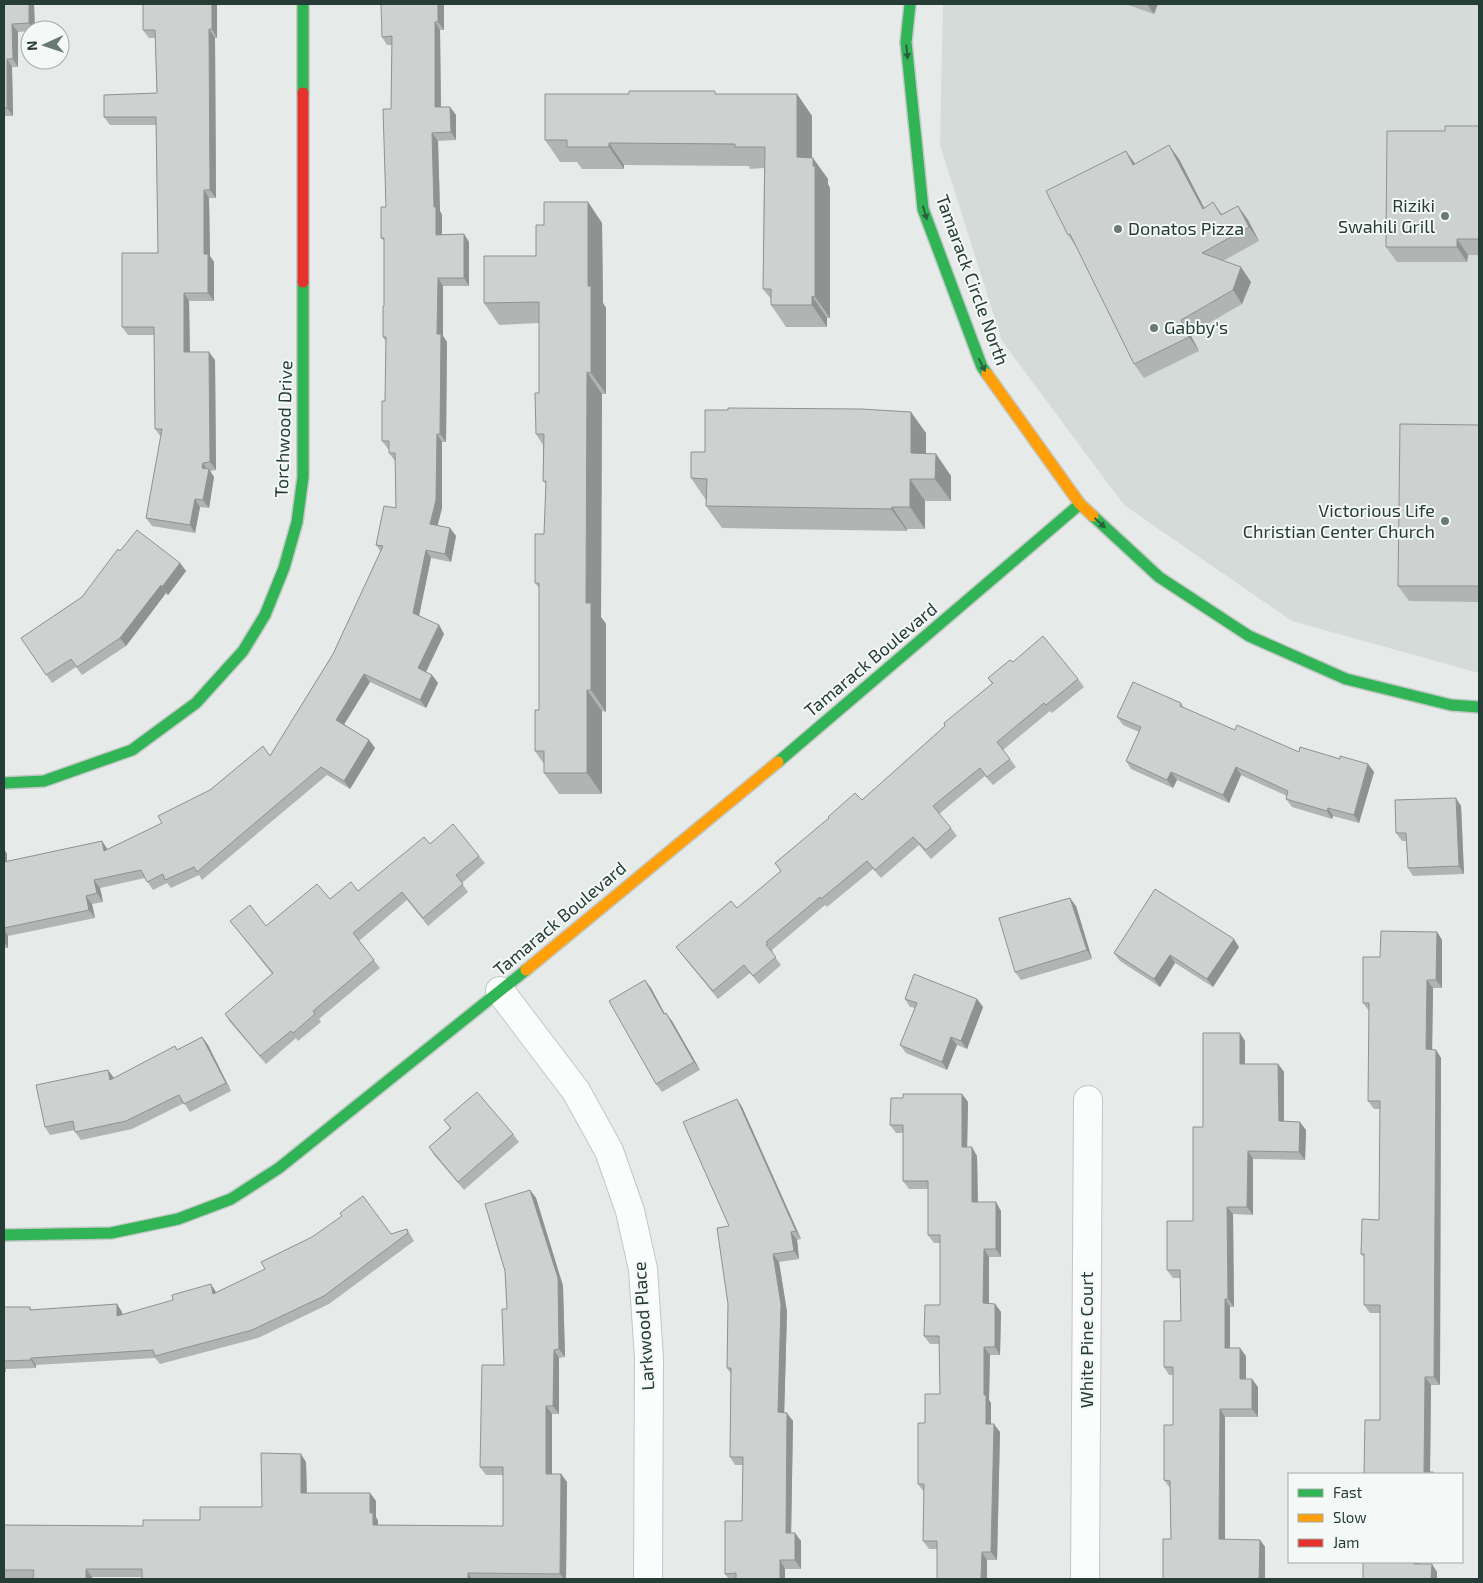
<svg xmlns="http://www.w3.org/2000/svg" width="1483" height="1583" font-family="'Exo 2',sans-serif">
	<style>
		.built { fill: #d4dbd8 }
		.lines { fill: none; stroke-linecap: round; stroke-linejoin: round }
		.street-casing { stroke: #c3c7c5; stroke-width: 30 }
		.fast-casing { stroke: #c2c8c5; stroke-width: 14 }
		.slow-casing { stroke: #c2c8c5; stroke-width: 14 }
		.jam-casing { stroke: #c2c8c5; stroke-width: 14 }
		.street { stroke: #fbfcfc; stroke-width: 28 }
		.fast { stroke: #30b455; stroke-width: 11 }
		.slow { stroke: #ff9f0a; stroke-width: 11 }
		.jam { stroke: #e5322d; stroke-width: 11 }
		.wall { fill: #b0b4b3 }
		.shaded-wall { fill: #909292 }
		.building { fill: #cdd1d0; stroke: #909292 }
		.oneway { fill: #286040 }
		.poi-dot { fill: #697975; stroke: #f4f9f7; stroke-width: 2 }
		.labels { text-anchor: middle; stroke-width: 4; stroke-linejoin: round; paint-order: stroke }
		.poi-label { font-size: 18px; fill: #253c37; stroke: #f4f9f7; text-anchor: end }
		.street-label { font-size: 18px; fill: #253c37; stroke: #f4f9f7 }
	</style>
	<rect width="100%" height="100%" fill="#e6eae8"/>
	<path class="built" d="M943 4H1479V673L1292 621 1124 505 1002 341 940 145Z"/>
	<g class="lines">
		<defs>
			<g id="street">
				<path d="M500 991 576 1091 609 1151 630 1211 643 1269 649 1358 648 1579"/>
				<path d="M1085 1579 1088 1100"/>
			</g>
			<g id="fast">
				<path d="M303 4V93"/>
				<path d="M910 4 906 42 923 209 982 367 987 374"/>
				<path d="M1093 516 1159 577 1249 636 1346 679 1451 705 1479 707"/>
				<path d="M778 762 1080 504"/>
				<path d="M4 783 44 781 132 750 196 703 243 651 265 615 284 568 297 522 303 477V282"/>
				<path d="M4 1235 111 1233 178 1219 231 1199 279 1168 526 970"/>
			</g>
			<g id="slow">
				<path d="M987 374 1080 504 1093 516"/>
				<path d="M526 970 778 762"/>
			</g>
			<path id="jam" d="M303 93V282"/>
		</defs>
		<use href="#street" class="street-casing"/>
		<use href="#fast" class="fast-casing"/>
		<use href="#slow" class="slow-casing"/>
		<use href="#jam" class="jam-casing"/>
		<use href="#street" class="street"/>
		<use href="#fast" class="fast"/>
		<use href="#slow" class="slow"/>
		<use href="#jam" class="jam"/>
	</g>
	<g class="wall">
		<path d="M4 4H34L35 30H30V31L18 32V67H12L13 116H4Z"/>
		<path d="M217 4V38H215L216 198H209L210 256 214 262V301H189L190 352 215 360 216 470 210 471 214 477 209 508 200 507 195 533 152 526 146 518 161 437 155 429 154 335H128L122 327 158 253 156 125H110L104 117 157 93 155 38H149L143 30Z"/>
		<path d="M444 4V30H440L441 107H450L456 115V140L438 141 440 211 442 215V235L464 234 469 242V286H443V336L447 342 446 442H442V508L437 526 450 528 456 536 451 562 431 558 419 616 439 625 444 634 426 672 432 675 438 683 426 708 370 682 344 724 369 740 375 748 350 789 327 775 202 880 199 875 171 888 167 883 153 890 145 878 100 888 103 902 92 904 95 918 8 936V948H4V849L7 854V861L108 850 162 823 210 790 270 756 333 654 381 552 376 545 396 508 395 461 389 453V449H388L382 441 385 401 386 342 383 337 384 306V241L381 238 386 207 391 109 392 45H387L382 37Z"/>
		<path d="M1125 4H1158L1154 14Z"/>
		<path d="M717 94H797L812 116V158L828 179V184L830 188V318H827V327H786L771 305V299L763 289 764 168 750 169 749 166 624 165V169H582L577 162H560L545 140Z"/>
		<path d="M1479 126V255H1468L1467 262H1397L1386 247 1445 131Z"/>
		<path d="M1179 159 1204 208 1213 202 1222 214 1238 206 1248 220 1259 241 1223 261 1251 282 1242 304 1190 334 1199 351 1144 378 1134 364 1078 250 1068 235 1135 164Z"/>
		<path d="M588 202 602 223 603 303 606 308V394H602L601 617 606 624V712L602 711V794H559L544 773V764L535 751 539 710V588L535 583 544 534 546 484 543 481V445L536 434 539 393V323L499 325 484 303 536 256 544 225Z"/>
		<path d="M1479 425V602L1409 601 1398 586Z"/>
		<path d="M926 433V454H936L951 476V501H925V529H907V531L722 528 706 506V500L691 478 705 452Z"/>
		<path d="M120 551 180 563 186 571 168 595 166 593 126 646 82 675 76 667 52 683 21 638 82 597Z"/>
		<path d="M1013 662 1078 679 1084 687 1052 713 1050 711 1003 750 1016 767 993 785 985 776 939 814 951 828 957 836 931 859 919 845 881 878 873 869 827 907 825 905 772 950 773 952 772 953 781 965 759 984 750 973 718 999 682 955 676 947 737 908 781 871 775 863 862 800 992 684 988 678Z"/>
		<path d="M1181 703 1184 708 1235 730 1299 752 1368 764 1374 772 1359 823 1333 816 1332 819 1292 807 1286 799 1287 796 1241 775 1229 803 1177 780 1173 788 1131 769 1126 761 1139 732 1123 725 1117 717Z"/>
		<path d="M1461 806 1464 874 1413 876 1408 868 1406 841H1402L1396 833Z"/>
		<path d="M430 844 479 856 485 863 462 883 468 892 428 926 407 900 359 941 380 968 319 1019 321 1022 298 1041 296 1038 266 1064 230 1022 225 1014 272 974 230 921 266 926 330 899 358 891Z"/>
		<path d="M1076 906 1092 959 1021 980 1015 972Z"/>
		<path d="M1437 932 1442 940V988H1433L1432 1050H1436L1441 1058 1440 1385H1431L1430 1472H1433L1434 1474H1364L1380 1420V1313H1370L1364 1305V1257L1361 1254 1379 1220 1380 1109H1374L1368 1101 1369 1011 1363 1003 1380 957Z"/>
		<path d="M1239 947 1213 987 1175 963 1160 987 1120 961 1114 953Z"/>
		<path d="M651 988 665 1014 672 1021 700 1070 662 1092 656 1084Z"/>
		<path d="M905 999H977L983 1007 967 1049 957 1045 947 1070 906 1053 900 1045 915 1008 910 1007Z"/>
		<path d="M202 1037 208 1045 231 1091 190 1112 184 1103 132 1129 81 1140 75 1132V1130L50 1135 45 1127 114 1078 177 1050Z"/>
		<path d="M1245 1041V1064H1278L1284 1072V1121L1306 1130 1305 1160 1253 1159V1215L1233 1214 1234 1307H1230V1348L1246 1356V1379L1258 1387V1417H1225V1539L1260 1540 1265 1547 1171 1539 1170 1488 1164 1480 1173 1425V1375H1169L1164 1367 1181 1321 1180 1278H1173L1167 1270 1193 1221Z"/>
		<path d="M962 1094 968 1102 967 1147 977 1156 978 1202 1001 1211V1257H989V1304H995L1001 1312 1000 1355H990L989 1400 991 1403V1424L1000 1432 997 1560H987L937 1549H929L923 1541 924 1492 918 1484 925 1423 940 1394 939 1344H930L924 1336 940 1305V1243H934L928 1235V1189H909L903 1181V1133H896L890 1125 903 1098Z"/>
		<path d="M737 1099 742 1107 801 1239 797 1240 799 1259 779 1262 787 1312 784 1413 793 1421 791 1533 801 1541V1569H785V1579H729L725 1574 742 1521 743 1465H735L730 1457 731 1374 727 1368 728 1304 729 1226Z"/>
		<path d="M444 1120 513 1134 519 1142 464 1190 434 1155 429 1147 450 1128Z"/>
		<path d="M530 1190 536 1198 563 1286 565 1357 559 1358V1414H552V1474H561L567 1482 566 1579H142V1577H92L33 1578H4V1525L143 1526 200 1520 262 1507 306 1462 307 1493H370L376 1501V1517L378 1521V1525L503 1526V1475H486L480 1467 504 1365 507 1309Z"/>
		<path d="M407 1229 414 1241 329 1304 258 1338 160 1364 155 1358 36 1365V1368L6 1369V1372H4V1307H30L32 1310 117 1304 122 1312V1315L216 1292Z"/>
	</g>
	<g class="shaded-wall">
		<path d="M29 4H34L35 30H34L29 23Z"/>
		<path d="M212 4H217V38L212 29Z"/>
		<path d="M438 4H444V30L438 22Z"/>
		<path d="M1147 4H1158L1154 14Z"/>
		<path d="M435 22 440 30 441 115 435 107Z"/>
		<path d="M12 24 18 32V67L13 59Z"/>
		<path d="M209 29 215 38 216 198 210 190Z"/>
		<path d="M7 59 12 67 13 116 7 108Z"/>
		<path d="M797 94 812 116V179L797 157Z"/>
		<path d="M450 107 456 115V140L451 132Z"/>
		<path d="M432 133 438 141 440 211 442 215V243L436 235 434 207Z"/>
		<path d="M609 143 624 165V169L609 147Z"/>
		<path d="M1169 145 1179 159 1212 223 1203 209Z"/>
		<path d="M1126 151 1136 165H1133Z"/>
		<path d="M813 158 828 179V184L830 188V318L815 297Z"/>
		<path d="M204 190 209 198 210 256 214 262V301L208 293 204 254Z"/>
		<path d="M588 202 602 223 603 303 606 308V394L591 373 588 286Z"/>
		<path d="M1238 206 1248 220 1259 241 1249 227Z"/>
		<path d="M464 234 469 242V286L464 278Z"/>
		<path d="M1457 239 1468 255 1467 262 1457 247Z"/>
		<path d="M1241 267 1251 282 1242 304 1233 290Z"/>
		<path d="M438 278 443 286V336L447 342 446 442 440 434 437 334Z"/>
		<path d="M184 293 189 301 190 360 184 352Z"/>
		<path d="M812 296 827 318V327L812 305Z"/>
		<path d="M1181 320 1190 334 1199 351 1189 337Z"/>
		<path d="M209 352 215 360 216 470 210 462Z"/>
		<path d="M587 372 602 394 601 617 606 624V712L591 690 586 603Z"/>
		<path d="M4 411 5 413V450L4 449Z"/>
		<path d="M911 412 926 433V475L911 453Z"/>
		<path d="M437 434 442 442V508L436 532 430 524Z"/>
		<path d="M936 454 951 476V501L935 479Z"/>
		<path d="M203 463 208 471 209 469 214 477 209 508 203 500Z"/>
		<path d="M910 479 925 501V529L910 507Z"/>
		<path d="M195 499 200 507 195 533 190 525Z"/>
		<path d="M892 507 907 529V531L891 509Z"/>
		<path d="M450 528 456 536 451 562 445 554Z"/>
		<path d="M426 550 431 558 418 621 413 613Z"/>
		<path d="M180 563 186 571 168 595 162 587Z"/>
		<path d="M161 585 166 593 126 646 120 638Z"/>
		<path d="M439 625 444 634 424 676 418 668Z"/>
		<path d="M364 674 370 682 342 728 336 720Z"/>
		<path d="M432 675 438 683 426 708 420 700Z"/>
		<path d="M587 690 602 711V794L587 773Z"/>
		<path d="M369 740 375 748 350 789 344 781Z"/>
		<path d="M1368 764 1374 772 1359 823 1354 815Z"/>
		<path d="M1236 767 1241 775 1229 803 1223 795Z"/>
		<path d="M1171 772 1177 780 1173 788 1167 780Z"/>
		<path d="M1456 798 1461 806 1464 874 1459 866Z"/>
		<path d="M1328 808 1333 816 1332 819 1327 811Z"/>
		<path d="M102 841 108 850 104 851Z"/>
		<path d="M4 849 7 854 6 871 4 867Z"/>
		<path d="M94 880 100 888 103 902 97 893Z"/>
		<path d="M86 896 92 904 95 918 89 910Z"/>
		<path d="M1070 898 1076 906 1092 959 1087 950Z"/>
		<path d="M4 929 8 936V948L4 941Z"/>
		<path d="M1437 932 1442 940V988L1436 980Z"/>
		<path d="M1234 939 1239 947 1213 987 1207 979Z"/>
		<path d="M1170 955 1175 963 1160 987 1154 979Z"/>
		<path d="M645 980 651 988 669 1022 664 1014Z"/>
		<path d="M1427 980 1433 988 1432 1057 1426 1049Z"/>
		<path d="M977 999 983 1007 967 1049 961 1041Z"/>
		<path d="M666 1013 672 1021 700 1070 694 1062Z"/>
		<path d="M1240 1033 1245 1041V1072L1240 1064Z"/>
		<path d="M202 1037 208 1045 231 1091 226 1083Z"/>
		<path d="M951 1037 957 1045 947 1070 942 1062Z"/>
		<path d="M1436 1050 1441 1058 1440 1385 1434 1377Z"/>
		<path d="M1278 1064 1284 1072V1129L1279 1121Z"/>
		<path d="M108 1070 114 1078 110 1080Z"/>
		<path d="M962 1094 968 1102 967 1155 962 1147Z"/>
		<path d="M737 1099 742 1107 801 1239 796 1231Z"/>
		<path d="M1300 1122 1306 1130 1305 1160 1299 1152Z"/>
		<path d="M972 1147 977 1156 978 1210 972 1202Z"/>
		<path d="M1248 1151 1253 1159V1215L1247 1207Z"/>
		<path d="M530 1190 536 1198 563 1286 565 1357 559 1349Z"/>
		<path d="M996 1202 1001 1211V1257L996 1249Z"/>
		<path d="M1227 1207 1233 1214 1234 1307 1228 1299Z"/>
		<path d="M791 1232 797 1240 799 1259 794 1251Z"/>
		<path d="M984 1249 989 1257V1312L983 1303Z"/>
		<path d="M773 1254 779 1262 787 1312 784 1421 778 1412Z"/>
		<path d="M211 1284 216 1292 219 1302 213 1294Z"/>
		<path d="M1225 1299 1230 1307V1356L1225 1348Z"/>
		<path d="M117 1304 122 1312 123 1324 117 1316Z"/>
		<path d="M995 1304 1001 1312 1000 1355 995 1347Z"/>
		<path d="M984 1347 990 1355 989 1400 991 1403V1432L986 1424 984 1395Z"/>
		<path d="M1240 1348 1246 1356V1387L1240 1379Z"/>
		<path d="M554 1350 559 1358V1414L553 1406Z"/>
		<path d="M31 1358 36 1365V1368L31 1360Z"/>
		<path d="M1425 1377 1431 1385 1430 1474 1424 1472Z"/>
		<path d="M1252 1379 1258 1387V1417L1252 1409Z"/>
		<path d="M546 1406 552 1414V1482L546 1474Z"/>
		<path d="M1220 1409 1225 1417V1547L1219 1539Z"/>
		<path d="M787 1413 793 1421 791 1541 786 1533Z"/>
		<path d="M994 1424 1000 1432 997 1560 991 1552Z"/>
		<path d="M301 1454 306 1462 307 1501 301 1493Z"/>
		<path d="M561 1474 567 1482 566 1579H564L560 1574Z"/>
		<path d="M370 1493 376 1501V1517L378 1521V1533L373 1525 370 1513Z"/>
		<path d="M795 1533 801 1541V1569L795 1560Z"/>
		<path d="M1260 1540 1265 1547V1579H1259Z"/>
		<path d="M982 1552 987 1560V1579H981Z"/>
		<path d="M780 1560 785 1569V1579H780Z"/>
		<path d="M1414 1562H1420V1572L1414 1564Z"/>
		<path d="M1432 1564 1437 1572V1579H1431Z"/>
		<path d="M86 1569 92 1577V1579H86Z"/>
		<path d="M468 1573 472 1579H468Z"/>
	</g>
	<g class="building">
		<path d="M4 4H29V23L12 24 13 59H7V108H4Z"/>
		<path d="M143 4H212V29H209L210 190H204V254H208V293H184V352H209L210 462 203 463 202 468 209 469 203 500 195 499 190 525 146 518 162 429H155L154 327H122V253H158L156 117H104V95L157 93 155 30H143Z"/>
		<path d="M381 4H438V22H435V107H450L451 132 432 133 434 207H436V235L464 234V278H438L437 334H441L440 434H437L436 500 430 524 450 528 445 554 426 550 413 613 439 625 418 668 432 675 420 700 364 674 336 720 369 740 344 781 321 767 197 872 194 867 165 880 163 874 147 882 141 870 94 880 97 893 86 896 89 910 4 928V862L102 841 104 851 162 823 158 816 210 790 263 746 270 756 333 654 383 546 376 545 384 506 396 508 395 453H389V441H382V401H385L386 337H383V306H384V238H381V207H386L383 109H391L392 36 382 37Z"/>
		<path d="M629 91H715V94H797V157L813 158V166H815V297L812 296V305H771V289H763L765 147H735V144L609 143V147H567V140H545V94H629Z"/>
		<path d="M1445 126H1479V239H1457V247H1386L1387 131H1445Z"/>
		<path d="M1169 145 1203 209 1213 202 1221 215 1238 206 1249 227 1202 253 1241 267 1233 290 1181 320 1189 337 1134 364 1070 234 1068 235 1046 191 1126 151 1133 165Z"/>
		<path d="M544 202H588V286H591V373L587 372 586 603H591V690H587V773H544V751H535V710H539V583H535V534H544L546 481H543L544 434H536L535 393H539V302L484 303V256H536V225H544Z"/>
		<path d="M728 408 861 409 911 412V453L936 454 935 479H910V507H892L891 509 706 506 707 479 691 478V452H705V410H728Z"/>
		<path d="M1400 424 1479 425V586H1398Z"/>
		<path d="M137 530 180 563 162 587 161 585 120 638 77 667 71 659 46 675 21 638 82 597 118 549 120 551Z"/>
		<path d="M1043 636 1078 679 1046 705 1044 703 997 742 1010 759 987 777 980 768 933 806 951 828 926 850 913 837 875 870 867 861 821 899 820 897 766 942 768 944 766 945 776 957 753 976 744 965 713 991 676 947 731 901 737 908 781 871 775 863 829 818 828 817 855 793 862 800 945 726 944 723 993 683 988 678 1010 660 1013 662Z"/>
		<path d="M1133 682 1181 703 1180 706 1235 730 1237 725 1299 752 1300 747 1340 759V756L1368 764 1354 815 1328 808 1327 811 1286 799 1288 791 1236 767 1223 795 1171 772 1167 780 1126 761 1141 727 1117 717Z"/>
		<path d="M1456 798 1459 866 1408 868 1406 833H1396L1395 800Z"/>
		<path d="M453 824 479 856 456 875 463 884 423 918 402 892 353 933 374 960 313 1011 315 1014 293 1033 291 1031 260 1056 225 1014 273 973 230 921 250 905 266 926 317 884 330 899 351 882 358 891 424 837 430 844Z"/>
		<path d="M1155 889 1234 939 1207 979 1170 955 1154 979 1114 953Z"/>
		<path d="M1070 898 1087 950 1015 972 999 918Z"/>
		<path d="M1381 931 1437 932 1436 980H1427L1426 1049 1436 1050 1434 1377H1425L1424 1472H1433V1474H1364L1365 1420H1380V1305H1364V1254H1361L1362 1219 1379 1220 1380 1101H1368L1369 1003H1363V957H1380Z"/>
		<path d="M914 974 977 999 961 1041 951 1037 942 1062 900 1045 917 1003 905 999Z"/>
		<path d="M645 980 664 1014 666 1013 694 1062 656 1084 609 1001Z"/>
		<path d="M1203 1033H1240V1064H1278L1279 1121 1300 1122 1299 1152 1248 1151 1247 1207H1227L1228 1299H1225V1348H1240V1379H1252V1409H1220L1219 1539 1260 1540 1259 1579H1163V1539H1171L1170 1481 1164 1480V1425H1173V1367H1164V1321H1181L1180 1270H1167V1221H1193V1127H1203Z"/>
		<path d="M202 1037 226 1083 184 1104 179 1095 126 1121 75 1132 73 1121 45 1127 36 1085 108 1070 110 1080 175 1046 177 1050Z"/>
		<path d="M477 1092 513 1134 458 1182 429 1147 451 1128 444 1120Z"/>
		<path d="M903 1094H962V1147H972V1202H996V1249H984L983 1303 995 1304V1347H984V1395H986V1424H994L991 1552H982L981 1579H937V1541H923L924 1484H918V1423H925V1394H940L939 1336H924L925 1305H940V1235H928V1181H903V1125H890L891 1098H903Z"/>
		<path d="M737 1099 796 1231 791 1232 794 1251 773 1254 781 1304 778 1412 787 1413 786 1533H795V1560H780V1579H736V1573L725 1574V1521H742L743 1457H730L731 1368H727L728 1304 717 1228 729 1226 683 1122Z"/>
		<path d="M530 1190 558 1278 559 1349 554 1350 553 1406H546V1474H561L560 1574 468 1573V1579H142V1569H86V1579H33L34 1570H4V1525L143 1526V1520H200V1507H262L261 1453 301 1454V1493H370V1513H373V1525L503 1526V1467H480L482 1365H504L502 1309H507L505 1271 485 1204Z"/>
		<path d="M363 1196 391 1234 407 1229 408 1233 324 1296 252 1330 155 1356 153 1350 31 1358V1360L4 1361V1307H30V1310L117 1304V1316L173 1300 172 1295 211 1284 213 1294 265 1269 261 1262 312 1237 342 1216 340 1213Z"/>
		<path d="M1363 1562H1414V1564H1432L1431 1579H1363Z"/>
	</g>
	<defs><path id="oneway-solid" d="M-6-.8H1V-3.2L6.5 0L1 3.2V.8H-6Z" transform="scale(1.25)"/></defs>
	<g class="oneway">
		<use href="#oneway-solid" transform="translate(907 52) rotate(84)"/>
		<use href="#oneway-solid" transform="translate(925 213) rotate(73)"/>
		<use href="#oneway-solid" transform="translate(982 365) rotate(63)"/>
		<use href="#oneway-solid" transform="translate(1100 523) rotate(43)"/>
	</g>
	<g class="poi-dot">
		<circle cx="1445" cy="216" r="5"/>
		<circle cx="1118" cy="229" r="5"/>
		<circle cx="1154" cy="328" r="5"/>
		<circle cx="1445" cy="521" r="5"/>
	</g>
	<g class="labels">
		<g class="poi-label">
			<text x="1435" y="212">Riziki<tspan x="1435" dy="21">Swahili Grill</tspan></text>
			<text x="1128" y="235" text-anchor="start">Donatos Pizza</text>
			<text x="1164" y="334" text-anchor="start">Gabby's</text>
			<text x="1435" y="517">Victorious Life<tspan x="1435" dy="21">Christian Center Church</tspan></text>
		</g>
		<g class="street-label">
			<text transform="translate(972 280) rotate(70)" y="6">Tamarack Circle North</text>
			<text transform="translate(284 429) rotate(-88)" y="6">Torchwood Drive</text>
			<text transform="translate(871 660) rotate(-40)" y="6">Tamarack Boulevard</text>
			<text transform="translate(560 919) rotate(-40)" y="6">Tamarack Boulevard</text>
			<text transform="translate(644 1326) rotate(-94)" y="6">Larkwood Place</text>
			<text transform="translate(1087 1340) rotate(-90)" y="6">White Pine Court</text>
		</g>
	</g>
	<rect width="1483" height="1583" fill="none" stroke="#253c37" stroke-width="10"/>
	<rect x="1288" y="1473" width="175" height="90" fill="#f4f9f7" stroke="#a1adaa"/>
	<rect x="1298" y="1489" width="25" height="8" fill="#30b455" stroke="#a1adaa"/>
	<text x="1333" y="1498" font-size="15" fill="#253c37">Fast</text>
	<rect x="1298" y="1514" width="25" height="8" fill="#ff9f0a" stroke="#a1adaa"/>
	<text x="1333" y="1523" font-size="15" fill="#253c37">Slow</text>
	<rect x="1298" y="1539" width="25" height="8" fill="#e5322d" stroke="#a1adaa"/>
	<text x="1333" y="1548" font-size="15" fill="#253c37">Jam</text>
	<g transform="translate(45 45) rotate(267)"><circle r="24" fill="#f4f9f7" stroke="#a1adaa"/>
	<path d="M0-4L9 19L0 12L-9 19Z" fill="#697975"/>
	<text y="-8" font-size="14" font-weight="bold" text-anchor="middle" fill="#253c37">N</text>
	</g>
</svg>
